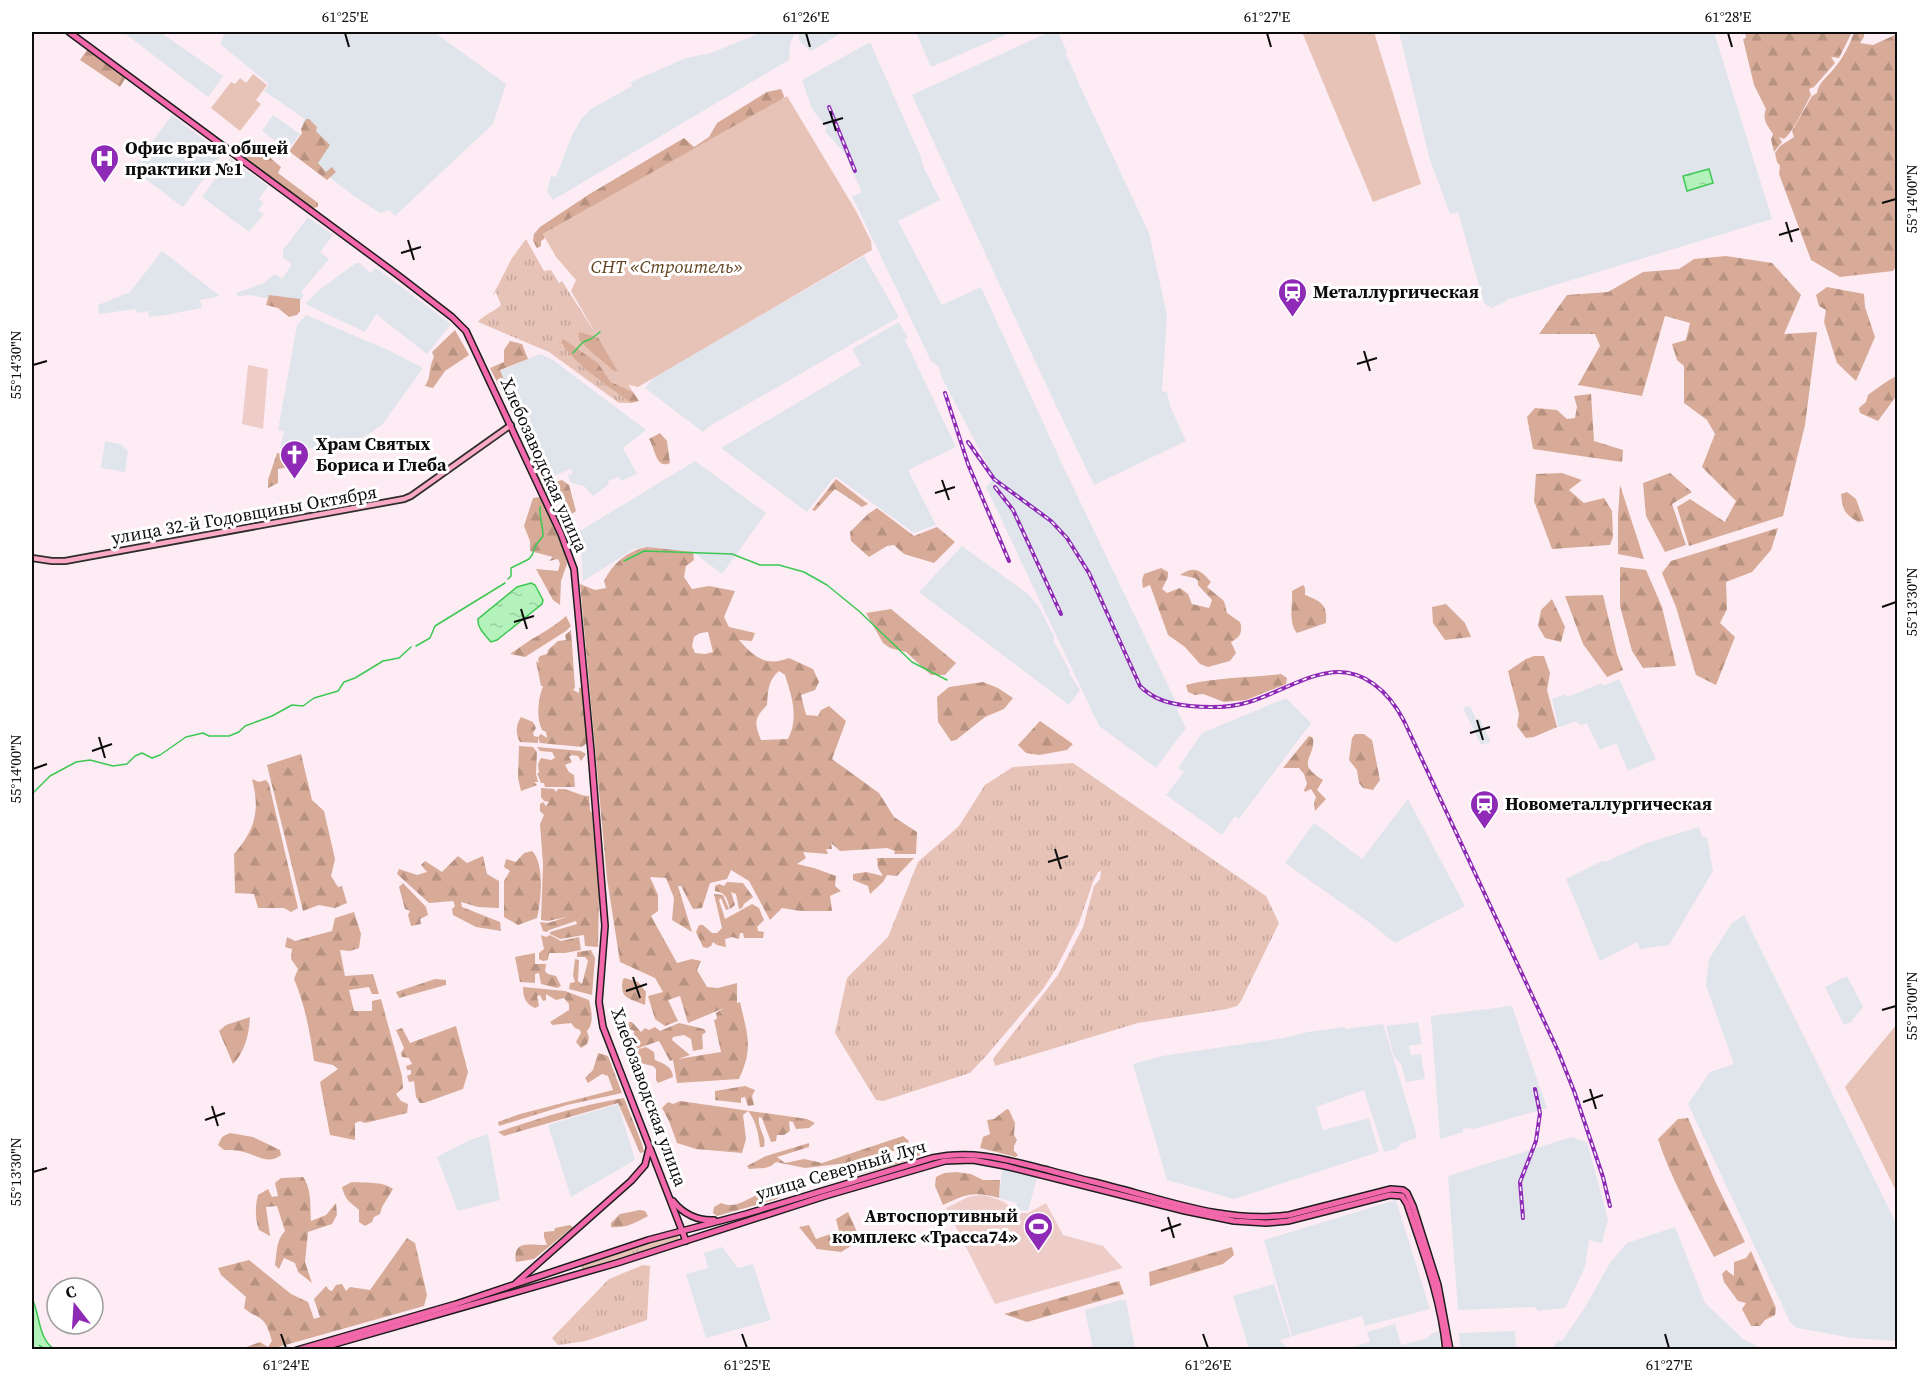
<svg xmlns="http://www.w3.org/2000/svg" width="1929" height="1381" font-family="'Source Serif 4',serif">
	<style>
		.industrial { fill: #e0e4eb }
		.grass { fill: url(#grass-tufts) }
		.forest { fill: url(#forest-firs); fill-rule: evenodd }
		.park { fill: #e7c3b7 }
		.pitch { fill: #eecdc9 }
		.water { fill: url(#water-ripples); stroke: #3dc753; stroke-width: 1.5 }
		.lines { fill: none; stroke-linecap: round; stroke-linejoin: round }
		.stream { stroke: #3dc753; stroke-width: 1.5 }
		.secondary-casing { stroke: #2e2e2e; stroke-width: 8 }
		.primary-casing { stroke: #1d1d1d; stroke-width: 8 }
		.secondary { stroke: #fca9c6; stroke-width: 4.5 }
		.primary { stroke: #f367ab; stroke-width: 5 }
		.rail-casing { stroke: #8e2ab6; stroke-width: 4 }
		.rail { stroke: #fff; stroke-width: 1.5; stroke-dasharray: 4.5; stroke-linecap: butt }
		.ticks { fill: none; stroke: #0c0c0c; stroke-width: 2 }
		.labels { text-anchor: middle; stroke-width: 6; stroke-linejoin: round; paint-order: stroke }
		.poi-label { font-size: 18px; font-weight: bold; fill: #0c0c0c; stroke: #fff; text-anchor: start }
		.park-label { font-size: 18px; font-style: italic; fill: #61431f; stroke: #fff }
		.street-label { font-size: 18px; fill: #0c0c0c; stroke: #fff }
		.neatline { fill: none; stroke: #0c0c0c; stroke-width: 2 }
		.ticks-label { font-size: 15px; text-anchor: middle; fill: #0c0c0c }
	</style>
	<defs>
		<pattern id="grass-tufts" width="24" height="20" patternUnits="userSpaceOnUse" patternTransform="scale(1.5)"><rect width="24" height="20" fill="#e7c3b7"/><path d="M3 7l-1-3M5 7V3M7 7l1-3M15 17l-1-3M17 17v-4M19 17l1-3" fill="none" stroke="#c5a69c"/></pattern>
		<pattern id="forest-firs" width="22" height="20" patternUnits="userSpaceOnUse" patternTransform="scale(1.5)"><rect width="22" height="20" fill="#d7ab97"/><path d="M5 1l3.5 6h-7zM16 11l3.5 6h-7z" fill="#b79281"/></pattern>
		<pattern id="water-ripples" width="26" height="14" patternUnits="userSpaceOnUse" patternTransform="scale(1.5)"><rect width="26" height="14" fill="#b3f3bb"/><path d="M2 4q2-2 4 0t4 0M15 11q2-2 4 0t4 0" fill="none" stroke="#99cfa0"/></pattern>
	</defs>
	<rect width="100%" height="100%" fill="#feecf4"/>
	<g class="industrial">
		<path d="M123 32H160L223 76 208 97Z"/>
		<path d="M225 32H434L506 84 493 124 395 216 389 210 380 213 354 196 299 154 315 133 302 124 305 119 264 91 269 84 220 44Z"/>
		<path d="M763 32H796L790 43 789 60 553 200 547 191 551 176 556 177 572 135 582 118 591 109 632 86 631 82 686 58 711 53Z"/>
		<path d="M799 32H843L811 51 799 41Z"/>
		<path d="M916 32H1012L931 67Z"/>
		<path d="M1049 32H1058L1067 52 1066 56 1068 58 1080 86 1149 233 1167 316 1162 391 1167 392 1170 406 1186 441 1094 485 1041 374 912 95Z"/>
		<path d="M1399 32H1714L1772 219 1506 300 1505 302 1491 308 1484 303 1458 212 1450 214 1429 157Z"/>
		<path d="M870 42 921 157 923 166 940 200 898 221 942 305 981 287 1063 466 1179 708 1177 710 1186 728 1156 768 1099 726 986 487 994 478 941 376 939 367 931 361 852 196 862 193 845 154 825 131 827 128 812 109 802 80Z"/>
		<path d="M172 115 222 154 183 207 132 169Z"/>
		<path d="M273 115 300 134 288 150 262 131Z"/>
		<path d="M230 158 268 186 259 199 264 203 258 210 264 214 249 232 202 197Z"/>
		<path d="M308 217 333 235 320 252 329 259 301 292 304 295 298 304 249 295 238 296 236 293 262 284 275 274 282 279 292 264 283 258V250Z"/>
		<path d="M162 251 220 296 200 300 202 308 165 315 149 317 148 311 137 313 136 309 99 314 98 305 130 292Z"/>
		<path d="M864 256 899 317 708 427 703 432 645 388 655 376Z"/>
		<path d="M356 263H359L371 273 375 268 380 271 451 324 427 354 376 314 365 332 305 304 319 290Z"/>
		<path d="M306 315 388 350 423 368 382 425 364 437 347 444 345 439 320 438 319 448H280L284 431 278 430 297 325Z"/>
		<path d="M899 322 908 338 905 340 956 447 908 470 936 525 914 533 835 476 807 512 721 448 861 365 852 349Z"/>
		<path d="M540 354 553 360 646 430 623 448 637 474 621 481 618 477 608 481 609 484 593 496 584 486 571 483 568 475 573 473 570 469 548 479 499 374 502 370Z"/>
		<path d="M105 441 121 444 128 451 125 472 101 468Z"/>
		<path d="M695 461 766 513 722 574 693 552 646 547 634 549 583 581 580 531Z"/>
		<path d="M962 546 1028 594 1039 607 1055 638 1053 640 1070 671 1069 673 1080 690 1069 705 919 592Z"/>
		<path d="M1619 679 1656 759 1628 771 1616 743 1600 750 1587 724 1580 725 1576 721 1560 727 1558 726 1552 699 1566 694 1567 697 1602 683 1603 686Z"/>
		<path d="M1286 698 1311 723 1239 819 1235 816 1222 835 1166 795 1184 772 1178 768 1202 733Z"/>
		<path d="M1470 706 1476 719H1480L1491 742 1481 745 1463 708Z"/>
		<path d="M1408 799 1465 906 1395 943 1366 920 1285 863 1314 823 1362 859Z"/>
		<path d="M1699 827 1702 837H1707L1713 871 1669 945 1640 949 1637 942 1600 961 1566 879 1604 860 1605 862 1647 843Z"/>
		<path d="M1744 915 1897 1225V1341L1852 1338 1797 1328 1790 1322 1688 1104 1710 1072 1734 1064 1706 986 1709 959 1732 923Z"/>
		<path d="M1847 976 1863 1007 1851 1022 1844 1025 1825 987Z"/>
		<path d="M1512 1006 1547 1108 1474 1129 1466 1128 1463 1129V1132L1440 1139 1431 1016Z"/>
		<path d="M1418 1022 1422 1044 1409 1046 1411 1055 1421 1054 1425 1079 1406 1082 1401 1064 1394 1057 1386 1026Z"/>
		<path d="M1383 1024 1416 1133V1138L1402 1143 1396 1149 1384 1152 1364 1090 1316 1107 1323 1130 1369 1118 1379 1152 1234 1199 1167 1180 1133 1064 1162 1056 1283 1038 1308 1032 1345 1027 1346 1029Z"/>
		<path d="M618 1104 635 1160 571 1197 548 1125Z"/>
		<path d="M488 1134 500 1200 458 1211 437 1157 470 1140Z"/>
		<path d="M1571 1137 1587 1142 1608 1219 1602 1243 1589 1240 1585 1267 1565 1308 1538 1311 1535 1307 1458 1310 1448 1176Z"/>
		<path d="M1002 1170 1037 1178 1028 1211 1016 1209 1017 1203 999 1198Z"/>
		<path d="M1396 1200 1430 1309 1365 1326 1362 1316 1292 1336 1264 1240Z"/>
		<path d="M1675 1227 1705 1303 1743 1339 1762 1349H1552L1558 1340 1562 1341 1584 1309 1610 1263 1627 1243Z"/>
		<path d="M722 1247 738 1268 753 1264 771 1320 706 1338 686 1274 708 1268 704 1253Z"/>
		<path d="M1274 1284 1291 1337 1279 1340 1289 1349H1249L1233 1296Z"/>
		<path d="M1121 1300H1126L1135 1349H1093L1085 1310Z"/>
		<path d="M1395 1324 1401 1345 1428 1338 1432 1333 1439 1332 1441 1349H1345L1370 1342 1367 1332Z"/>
		<path d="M1515 1331 1516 1349H1460L1459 1333Z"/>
	</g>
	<g class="grass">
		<path d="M526 239 544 271 551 270 559 283 562 281 633 392 611 382 598 363 563 340 561 344 594 376 631 403H619L549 352 478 322C482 316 495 311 501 305L496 292 493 295 512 258Z"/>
		<path d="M1073 763 1266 896 1279 923 1241 1001 1237 1006 1227 1009 1138 1023 995 1066 993 1059 1058 975 1083 927 1094 886 1100 879 1101 871 1098 872 1093 882 1079 923 1057 967 1043 989 986 1056 970 1073 883 1101 876 1100 835 1033 847 978 888 937 918 862 959 826 985 785 1013 767Z"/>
		<path d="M677 1235 679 1237 678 1240 622 1260 583 1269 580 1267 583 1264 664 1238Z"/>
		<path d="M643 1265 650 1266 647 1320 586 1341 558 1345 552 1338 609 1279Z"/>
	</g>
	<g class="forest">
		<path d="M1745 32H1852L1839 58 1831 57 1835 63 1814 87 1809 89 1811 95C1805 106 1792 134 1784 139L1779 137 1782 142 1774 152 1771 139 1773 134C1767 125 1762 120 1766 109L1754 85 1743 39 1746 38Z"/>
		<path d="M1854 32H1864V37L1860 43 1873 45 1897 34V264L1893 271 1840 277 1811 260 1779 174 1780 166 1777 162 1775 153 1780 146 1794 137 1792 131 1812 96 1817 93C1818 82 1830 75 1836 66 1844 56 1850 44 1854 32Z"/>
		<path d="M87 50 126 77 120 87 80 60Z"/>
		<path d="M781 89 784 96 783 100 543 234 545 238 541 241V246L537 248 533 241 534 234 540 227 588 195 684 138 694 147 709 137 717 123 767 92Z"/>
		<path d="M306 119H309L317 127 316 131 330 145 318 163 326 172 332 167 336 172 327 180 290 152V150L302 133 301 129Z"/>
		<path d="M248 139 281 167 278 173 318 203V207L313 208 236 152 235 148 237 143Z"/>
		<path d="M1726 256 1772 263 1801 295 1784 334 1817 332 1805 425 1783 516 1689 546 1677 507 1690 499 1725 522 1736 501 1702 467 1715 434 1707 420 1684 403V366L1677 360 1672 344 1686 340 1690 323 1665 316 1642 396 1578 385 1600 346 1595 334H1539L1567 295 1608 292 1643 272 1679 269 1694 259Z"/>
		<path d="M1827 287 1864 294 1865 307 1875 337 1856 381 1837 363 1824 322 1826 310 1819 306 1816 295Z"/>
		<path d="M269 295 300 299V311L297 315 289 317 278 308 266 305Z"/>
		<path d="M455 330 469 355 445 371 433 388 425 386C432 375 428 368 434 357L432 352Z"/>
		<path d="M579 332 600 338 620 372 614 371 587 348 579 339Z"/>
		<path d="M563 339 598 363 611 382 633 392 639 401 631 403C607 385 579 368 561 343Z"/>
		<path d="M510 341 522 344 528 359 500 370 517 414 513 415 490 368 504 362V350Z"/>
		<path d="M1897 376V395L1878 421 1860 413 1859 408 1866 402 1868 395C1876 389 1889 379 1897 376Z"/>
		<path d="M1591 394 1594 441 1623 450 1622 462 1533 449 1527 417 1535 408 1557 410 1567 419 1575 418 1577 407 1574 396Z"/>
		<path d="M660 433 667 441 670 463C656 470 655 448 649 439Z"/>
		<path d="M277 453 297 455 290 467 278 469V483L268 488V480Z"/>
		<path d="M535 460H539L552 483 562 480 569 485 576 511 569 516 561 500 555 494 549 499 534 466Z"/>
		<path d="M1562 473 1582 480 1569 490 1584 503 1604 498 1612 511 1613 537 1610 545 1552 549 1534 501 1536 474Z"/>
		<path d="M1670 473 1692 492 1672 504 1686 545 1665 552 1646 516 1643 483Z"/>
		<path d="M836 479 868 504 862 507 835 489 815 511 812 510Z"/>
		<path d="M1620 485 1644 559 1618 554V517Z"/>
		<path d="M1847 492 1856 499 1864 521 1858 522C1844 513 1843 511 1841 494Z"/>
		<path d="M540 497 564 551 567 564 561 581 560 605 553 600 536 569 558 571 560 564 558 559 549 561 553 557 530 551V541L524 526 533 498Z"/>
		<path d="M877 508 914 536 937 527 955 542 934 563 904 554 894 545 887 546 869 557 851 541 850 532 868 514Z"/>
		<path d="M1778 528 1771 550 1752 572 1726 582 1727 609 1720 623 1735 637 1716 685 1696 675 1676 607 1662 573 1671 561Z"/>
		<path d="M647 547 693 552 694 560 686 566 684 577 692 589 709 586 735 591 724 617 729 627 755 633 752 641 739 640C754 657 766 667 789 658L813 669 819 682 815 690 801 695 806 715 818 716 821 710 829 706 846 721 832 759 879 793 894 817 917 832 916 854H894L895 851 887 848 840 851 831 843 832 849H826L828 854 803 852 806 858 797 864 814 868 836 876 835 886 841 891 830 896 832 911H800L782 908 770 920 749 881 731 870 727 879 710 883 702 908 693 909 681 886H678L692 932 672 920 674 898 666 878 650 877 658 895V911L651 916 677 963 692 959 701 961 697 970 707 987 718 988 737 983V1003L740 1002C747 1034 754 1047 739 1079L677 1083 673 1060 670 1061 659 1041 636 1049 634 1045V1031L627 1028 629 1022H632L641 1032 645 1028 649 1030 655 1027 660 1031 679 1023 704 1029 706 1032 702 1035 703 1049 693 1051 691 1039 684 1035 673 1037 672 1040 690 1055 678 1059 721 1052 714 1020 717 1019 716 1013 724 1008 688 1023 680 996 668 1000 678 1021 665 1026 655 1019 648 996 663 992 655 978 620 962 607 879 580 584 595 590 606 588 604 581C613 563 627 551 647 547ZM708 632 713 652 705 654 695 653 692 646 694 637 700 633ZM779 671 785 675C792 697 799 718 788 739L761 740C754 722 754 719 767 705 768 691 768 680 779 671Z"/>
		<path d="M1620 567 1646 570 1662 607 1676 666 1643 668 1632 651 1620 606Z"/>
		<path d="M1161 568 1168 572V577L1162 589 1167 593 1180 588 1188 594 1192 604 1209 608 1212 600 1198 585V581L1195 578 1180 575C1194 565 1201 570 1211 582L1207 587 1224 601 1227 613 1240 622C1243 633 1240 637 1231 642L1236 653 1230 661 1208 667 1200 664 1185 647 1168 635 1150 585 1143 588 1142 580 1144 574Z"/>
		<path d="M1303 585 1305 588V595C1321 601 1328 605 1326 623L1297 633C1288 623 1293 604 1292 591Z"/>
		<path d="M1603 595 1617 654 1623 670 1607 677 1583 644 1565 596Z"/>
		<path d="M1552 599 1565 627 1561 642 1545 638 1538 626 1541 610Z"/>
		<path d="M1446 604 1465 623 1471 637 1445 640 1433 623 1432 607Z"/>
		<path d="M891 609 956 663 945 675H931L906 652 890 648 883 643 866 613Z"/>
		<path d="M566 616 571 626 566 631 525 657 510 654 529 641C539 635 555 626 566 616Z"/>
		<path d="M571 630 575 688 573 690 579 693V688L582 687 587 743 582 747 540 743 538 737V743L520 742C515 733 516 725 521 717L533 722 536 728 533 733 534 736 538 737 541 734 547 738 546 732 542 730C536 718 538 699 543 686H541L536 661 539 663 538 659 540 656 547 654 548 650 558 641 566 640 565 635Z"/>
		<path d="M1534 656H1544L1550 673 1547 690 1557 727 1534 737 1526 738 1517 726 1519 714 1508 671 1526 659Z"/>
		<path d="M1281 674 1287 678 1286 684 1246 700 1224 702 1203 694 1195 695 1188 692 1186 685C1217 677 1250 678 1281 674Z"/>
		<path d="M983 682 998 688 1013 698 1004 709 985 717 956 740 951 741 938 722 937 697 949 687Z"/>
		<path d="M1040 721 1073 744 1067 750 1039 755 1026 753 1018 745Z"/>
		<path d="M1355 734H1364L1372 740 1380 780 1373 790 1363 788 1359 783 1357 770 1349 760 1352 738Z"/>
		<path d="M1309 736 1313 738C1316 758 1294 763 1323 780L1317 790 1326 799 1315 811 1314 803 1316 797 1311 789 1305 792 1304 790 1307 784 1304 774 1299 768H1283Z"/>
		<path d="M519 746 533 747 537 752 536 774 538 782H534L537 785 521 791 518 778Z"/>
		<path d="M537 747 581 751 586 754 581 761 578 756 572 755 569 757 572 762 565 765 569 772 574 775 575 787H545L544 783H541L537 773H539L538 764 541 758 551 760 555 758 552 752 540 751Z"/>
		<path d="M301 754 312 800 324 811 335 859 331 876 338 887 342 886 347 903 335 908 319 905 303 911 267 765Z"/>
		<path d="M252 779 259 782 266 780 269 784 298 908 291 912 284 908H258L254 894 235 893 234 854C256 829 260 810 252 779Z"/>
		<path d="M541 788 554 789 556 792 558 789C570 788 578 796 589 796L590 810 592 813 599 897 598 947 585 946 584 935 560 939 550 934V932L577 924 576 921 549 930 547 932 543 931 540 922 548 923 567 917 548 921 541 920 543 864 540 824 544 815 540 811V804L543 802 546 806 549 802 544 801 541 797Z"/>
		<path d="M532 851C545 864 541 901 537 918L518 925 504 917V881L510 871 504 867 506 859 516 862 524 853Z"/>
		<path d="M458 856 467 863 483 856 487 874 499 881V908L478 907 461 902 462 907 500 922 501 931 476 927 453 915 452 909 455 906 453 901 429 903 397 874 399 869 417 875 427 872 421 865 425 861 442 872Z"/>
		<path d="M877 858H914L897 876 887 875 883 882 870 894 868 886 853 880V874L866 872 883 876 878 868Z"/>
		<path d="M727 882 743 883 753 897 744 904 742 908 739 909 736 894 731 892 735 905 730 909C727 899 727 893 715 891V886L719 884 724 886Z"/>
		<path d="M403 883 426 907 428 915 420 919 421 924 411 926 408 915 410 911 405 909 399 887Z"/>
		<path d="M714 894 723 895 729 909 726 910 721 898 719 900 725 919 752 904 759 908 764 920 757 927 758 931 764 932 763 938H744L743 933H740L739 939 732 937 725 939 726 947 717 945 713 942 711 946 707 948 703 947 696 932 699 925H703L712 933H717L722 928Z"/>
		<path d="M354 912 361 934 359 948 350 951 340 950 345 976 373 974 379 994H372L369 987 349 990 354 1011H372V1001L381 999 402 1076 403 1088 396 1094 401 1101 408 1104 407 1113 365 1123 360 1121 355 1123V1140L330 1135 320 1082 338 1069 333 1065 314 1061C310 1032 305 1005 294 979L298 969 291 959 292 949 285 947 287 937 295 941 332 931 335 918Z"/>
		<path d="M541 935 546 937 550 935 561 941 579 937 581 950 565 953H549L548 960 543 961 539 959V953L544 949Z"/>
		<path d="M591 950 595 958 592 995 569 989 570 983 575 982 573 976 575 959 579 960 578 981 582 984 588 961 585 957H577V952Z"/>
		<path d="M535 953V964H546L545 971 548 974 556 976 561 986 557 988 541 984 539 973 535 974V983L520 982 515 957Z"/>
		<path d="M625 978 638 982 646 992 645 1005C629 998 619 999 623 979Z"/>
		<path d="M435 979 446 980V985L399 998 396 992Z"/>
		<path d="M523 987 565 991 589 1000C591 1010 595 1022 587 1031L589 1038 587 1044 581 1048 576 1042 581 1033 580 1030 575 1028 571 1023 552 1025 550 1022 569 1010V1004L564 998 556 1000 546 994V1000L543 1001 540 995 537 996 539 1006 535 1008C525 1004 523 996 523 987Z"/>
		<path d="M250 1017C249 1034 245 1052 233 1064L219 1031 226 1025Z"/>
		<path d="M456 1026 468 1072 463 1089 424 1103H420L416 1097 414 1081 409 1082 407 1076 411 1074V1070H407L406 1066 412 1064 409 1058 402 1057 401 1053 404 1048 396 1030 402 1028 410 1043Z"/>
		<path d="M646 1047 654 1052 655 1060C664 1064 672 1066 673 1077L658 1083 656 1080V1069L653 1066 640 1063 638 1053 639 1049Z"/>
		<path d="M598 1053 608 1056 622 1093 567 1105 499 1126 498 1122 520 1114 613 1090 608 1076 602 1074 588 1083 585 1078 593 1070Z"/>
		<path d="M745 1086 755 1090 752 1096 754 1105 748 1106 745 1097 741 1098V1103L715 1100V1091Z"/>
		<path d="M624 1098 642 1144 644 1152 640 1153 618 1103 504 1136 498 1132C539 1118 581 1105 624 1098Z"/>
		<path d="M680 1101 807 1119 815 1123 809 1128 796 1129 793 1122 789 1121 790 1131 784 1135H777L776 1141 771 1142 762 1118 759 1117C757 1128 767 1136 764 1147H760C759 1136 756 1120 748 1111L743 1115 746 1139 742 1153 696 1149 677 1143 669 1121 662 1108 668 1102 673 1104Z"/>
		<path d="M1007 1109 1009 1110 1015 1123 1014 1135 1017 1140 1014 1146V1151L1018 1155 1016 1157 980 1148 983 1137 990 1134 987 1120 994 1119Z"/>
		<path d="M1688 1118 1715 1181 1745 1242 1714 1257C1694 1218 1671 1180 1658 1139L1678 1119Z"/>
		<path d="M230 1133 253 1137 280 1150 281 1155C269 1165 258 1156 244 1152 237 1150 230 1150 224 1150L218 1145 222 1137Z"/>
		<path d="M903 1136 909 1141 904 1148 855 1162 805 1168 776 1162 771 1166 765 1168 749 1169 747 1166 766 1156 809 1143V1147L777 1157 785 1163 804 1159 822 1163Z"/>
		<path d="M918 1150 920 1152V1155L898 1164 849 1177 844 1176 843 1174 845 1171C869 1163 894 1159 918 1150Z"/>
		<path d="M956 1172 971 1174 983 1180H1000L999 1198C973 1191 966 1194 943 1205L935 1186 936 1177 944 1173Z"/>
		<path d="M303 1177C312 1189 310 1207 311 1221L326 1215 336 1203 337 1215 332 1224 308 1232 305 1262 312 1283 298 1272 295 1263 284 1258 279 1269 275 1265C277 1252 276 1240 285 1231L277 1206 266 1207 270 1236 259 1230C255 1219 255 1206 258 1195L268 1189 272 1197 278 1196 275 1183 281 1178Z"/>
		<path d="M352 1182C365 1183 383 1181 393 1189L382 1207 380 1214 374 1217 372 1222 365 1226 359 1222V1210C350 1202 345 1200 342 1187Z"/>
		<path d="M781 1189 785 1191 784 1195 777 1199 717 1216 713 1213 714 1207 721 1203C735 1209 745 1200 757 1195 765 1192 773 1191 781 1189Z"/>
		<path d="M640 1210 645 1211 648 1216C637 1222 624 1229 611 1227V1223L620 1214Z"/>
		<path d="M848 1212 858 1234 854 1244 841 1252 817 1249 799 1227 809 1225 816 1239 839 1231 836 1219Z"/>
		<path d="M570 1225 573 1227 534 1259 516 1262C512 1238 533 1246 547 1245L544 1237V1232L554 1231 555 1228Z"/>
		<path d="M407 1238 415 1243 427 1295 424 1306 271 1349H241L260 1342 268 1347 272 1341C270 1334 267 1323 261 1319 254 1314 252 1315 244 1308L246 1297 221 1275 218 1268 249 1260 291 1294 308 1302 314 1319 320 1317 314 1299 326 1286 329 1290 332 1291 336 1285 342 1284 346 1291 350 1287 370 1290Z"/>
		<path d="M1232 1247 1234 1255 1223 1264 1150 1286 1149 1272Z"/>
		<path d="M1751 1251 1776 1308 1775 1315 1765 1320 1760 1326H1751L1742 1309 1746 1303 1738 1301 1724 1282 1722 1274 1726 1270 1734 1276V1262L1746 1258Z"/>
		<path d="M1119 1281 1124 1294 1027 1322 1004 1314Z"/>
	</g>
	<g class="park">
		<path d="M1302 32H1374L1421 184 1373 202Z"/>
		<path d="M253 74 267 85 256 100 261 104 240 131 211 108 231 82 235 84 240 78 246 83Z"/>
		<path d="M787 96 856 211 871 241 872 250 638 387 625 384 571 291 576 280 556 257 543 234Z"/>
		<path d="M1897 1024V1193L1845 1087Z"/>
	</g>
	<g class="pitch">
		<path d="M248 365 268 369 263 429 242 424Z"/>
		<path d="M980 1195C995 1197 1006 1201 1017 1213H1028L1046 1203 1063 1235 1103 1246 1123 1268 995 1304 946 1208 968 1197Z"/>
	</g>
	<g class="water">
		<path d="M1709 169 1713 183 1687 191 1683 176Z"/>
		<path d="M531 583 535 585 543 600 542 604 497 640 491 642C485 635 477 628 478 619L517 587Z"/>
		<path d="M32 1298C40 1315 38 1338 54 1349H45L40 1346 41 1349H33L32 1336Z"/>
	</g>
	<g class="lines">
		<g class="stream">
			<path d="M573 353 583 342 591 339 600 332"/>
			<path d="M531 455 532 462C538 465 538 468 541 473 548 484 549 482 547 496"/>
			<path d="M624 561 644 551 732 554 760 565H779L804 572 827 585 860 612 912 662 947 680"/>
			<path d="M508 579 511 576V568L529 559 532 555 536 545 543 536C543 525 539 517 540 507"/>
			<path d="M416 646 430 638 435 626 505 583"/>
			<path d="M32 794 50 776 76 762 90 760 113 766 127 764 135 756 142 753 152 758 160 755 186 737 203 733 209 736H229L239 732 245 726 272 716 292 705 303 706 314 698 338 691 344 682 355 678 383 661 399 658 411 647"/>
		</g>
		<defs>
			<path id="secondary" d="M32 558 52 561H65L404 499 411 496 511 425"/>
			<g id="primary">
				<path d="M69 32 399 276 452 317 466 331 561 534 574 569 591 751 605 926 599 1002 603 1027 686 1241"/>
				<path d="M673 1201C683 1214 698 1221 714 1220"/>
				<path d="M516 1283 631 1181 645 1165 649 1149"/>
				<path d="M297 1350 456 1304 648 1240 746 1214 932 1158C973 1149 1008 1160 1048 1170 1077 1178 1107 1185 1136 1193 1186 1207 1236 1222 1289 1215L1391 1189 1403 1190 1407 1193 1413 1206 1438 1285 1450 1350"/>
				<path d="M314 1350 617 1263 825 1196 945 1161 973 1160 1005 1166 1185 1211 1234 1221 1266 1223 1288 1221 1390 1195 1402 1196 1407 1204C1423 1252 1441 1299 1446 1350"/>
			</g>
		</defs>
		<use href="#secondary" class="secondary-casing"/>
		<use href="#primary" class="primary-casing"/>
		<use href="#secondary" class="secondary"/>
		<use href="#primary" class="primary"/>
		<defs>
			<g id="rail">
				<path d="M829 107 855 171"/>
				<path d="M945 393 968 464 1009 561"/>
				<path d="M968 442 994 479 1051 521 1067 538 1089 573 1140 686C1154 700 1170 704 1190 706 1210 708 1230 708 1249 702 1276 694 1301 677 1328 673 1363 667 1389 692 1404 721L1558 1051 1574 1091 1603 1177 1610 1206"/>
				<path d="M995 487 1013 510 1061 614"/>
				<path d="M1523 1218 1520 1182 1536 1141 1540 1113 1535 1089"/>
			</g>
		</defs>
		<use href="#rail" class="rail-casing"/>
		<use href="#rail" class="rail"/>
	</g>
	<path class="ticks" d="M345 33 349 47M806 33 810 47M1267 33 1271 47M1728 33 1732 47M830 111 836 131M823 124 843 118M1882 203 1896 199M1786 222 1792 242M1779 235 1799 229M408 240 414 260M401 253 421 247M1364 351 1370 371M1357 364 1377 358M33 365 47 361M942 480 949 500M935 493 955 487M1882 607 1896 602M521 609 527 629M514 622 534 616M1477 720 1483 740M1470 733 1490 727M99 737 105 758M92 751 112 744M33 769 47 764M1055 849 1061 869M1048 862 1068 856M633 977 640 998M626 991 647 984M1882 1010 1896 1006M1590 1089 1596 1109M1583 1102 1603 1095M212 1106 218 1126M205 1120 225 1113M33 1172 47 1168M1168 1217 1174 1238M1161 1231 1181 1224M281 1334 286 1348M742 1334 747 1348M1203 1334 1208 1348M1665 1334 1669 1348"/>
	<defs>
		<symbol id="hospital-pin" viewBox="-11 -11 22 30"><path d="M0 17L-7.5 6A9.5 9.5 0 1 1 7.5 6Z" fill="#8e2ab6" stroke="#fff"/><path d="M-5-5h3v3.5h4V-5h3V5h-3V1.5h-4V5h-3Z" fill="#fff"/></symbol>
		<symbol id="station-pin" viewBox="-11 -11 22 30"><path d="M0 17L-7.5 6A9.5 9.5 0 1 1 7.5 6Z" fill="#8e2ab6" stroke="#fff"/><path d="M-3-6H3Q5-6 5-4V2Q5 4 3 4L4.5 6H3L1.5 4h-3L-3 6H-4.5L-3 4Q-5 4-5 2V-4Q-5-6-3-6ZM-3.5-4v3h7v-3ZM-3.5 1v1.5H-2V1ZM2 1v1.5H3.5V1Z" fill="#fff"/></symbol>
		<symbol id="church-pin" viewBox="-11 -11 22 30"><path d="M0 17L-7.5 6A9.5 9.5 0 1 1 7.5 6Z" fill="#8e2ab6" stroke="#fff"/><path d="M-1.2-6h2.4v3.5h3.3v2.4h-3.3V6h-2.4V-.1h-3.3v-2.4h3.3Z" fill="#fff"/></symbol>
		<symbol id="stadium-pin" viewBox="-11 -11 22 30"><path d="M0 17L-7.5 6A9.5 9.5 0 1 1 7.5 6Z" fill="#8e2ab6" stroke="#fff"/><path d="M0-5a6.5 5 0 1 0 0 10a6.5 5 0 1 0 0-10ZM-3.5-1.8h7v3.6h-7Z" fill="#fff"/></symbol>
	</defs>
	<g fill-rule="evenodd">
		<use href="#hospital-pin" x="88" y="142" width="33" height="45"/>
		<use href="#station-pin" x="1276" y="276" width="33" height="45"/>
		<use href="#church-pin" x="278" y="438" width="33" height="45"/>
		<use href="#station-pin" x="1468" y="788" width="33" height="45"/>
		<use href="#stadium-pin" x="1022" y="1210" width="33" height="45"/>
	</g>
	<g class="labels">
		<g class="poi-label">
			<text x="125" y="154">Офис врача общей<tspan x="125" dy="21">практики №1</tspan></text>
			<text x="1313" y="298">Металлургическая</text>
			<text x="316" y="450">Храм Святых<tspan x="316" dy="21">Бориса и Глеба</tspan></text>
			<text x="1505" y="810">Новометаллургическая</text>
			<text x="1018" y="1222" text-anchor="end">Автоспортивный<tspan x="1018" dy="21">комплекс «Трасса74»</tspan></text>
		</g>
		<g class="park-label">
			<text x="667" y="273">СНТ «Строитель»</text>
		</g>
		<g class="street-label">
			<text transform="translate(544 465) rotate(66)" y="6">Хлебозаводская улица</text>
			<text transform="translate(244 515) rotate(-10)" y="6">улица 32-й Годовщины Октября</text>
			<text transform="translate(649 1097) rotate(70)" y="6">Хлебозаводская улица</text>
			<text transform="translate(841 1170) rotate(-16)" y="6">улица Северный Луч</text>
		</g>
	</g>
	<rect width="1929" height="1381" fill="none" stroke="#ffffff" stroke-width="66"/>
	<g transform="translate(75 1306) rotate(343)"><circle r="28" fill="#ffffff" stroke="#9e9e9e" stroke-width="1.5"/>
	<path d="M0-4.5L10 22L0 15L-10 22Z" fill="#8e2ab6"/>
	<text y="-9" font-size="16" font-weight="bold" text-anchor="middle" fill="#0c0c0c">С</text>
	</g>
	<rect x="33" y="33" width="1863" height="1315" class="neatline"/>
	<g class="ticks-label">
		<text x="345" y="22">61°25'E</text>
		<text x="806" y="22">61°26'E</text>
		<text x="1267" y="22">61°27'E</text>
		<text x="1728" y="22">61°28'E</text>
		<text transform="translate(1912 199) rotate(-90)" y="5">55°14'00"N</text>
		<text transform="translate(16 365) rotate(-90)" y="5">55°14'30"N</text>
		<text transform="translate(1912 602) rotate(-90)" y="5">55°13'30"N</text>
		<text transform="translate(16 769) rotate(-90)" y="5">55°14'00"N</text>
		<text transform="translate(1912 1006) rotate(-90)" y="5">55°13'00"N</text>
		<text transform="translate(16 1172) rotate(-90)" y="5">55°13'30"N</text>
		<text x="286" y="1370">61°24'E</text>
		<text x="747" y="1370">61°25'E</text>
		<text x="1208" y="1370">61°26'E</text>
		<text x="1669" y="1370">61°27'E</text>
	</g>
</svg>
